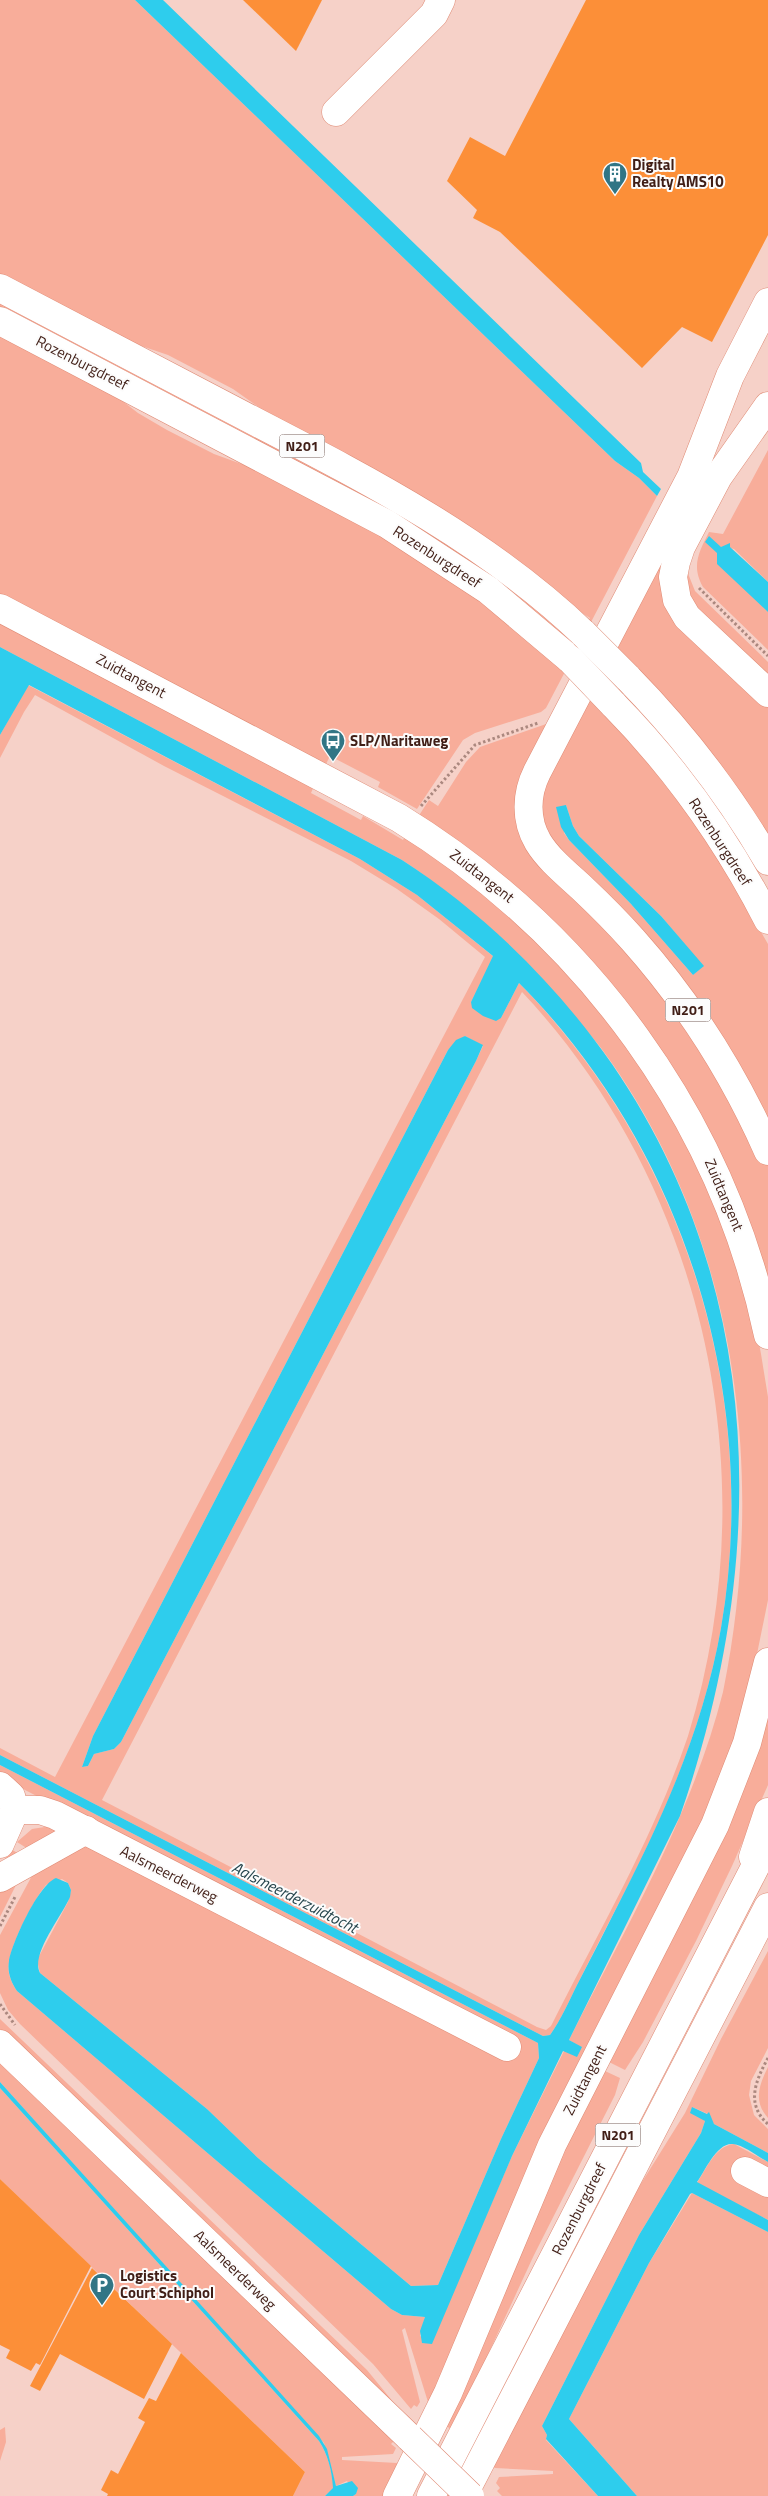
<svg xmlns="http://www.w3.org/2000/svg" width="768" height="2496" font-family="'Titillium Web',sans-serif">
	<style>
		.green { fill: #f8ad9a; fill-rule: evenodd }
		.water { fill: #2ecded }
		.building { fill: #fc8f38 }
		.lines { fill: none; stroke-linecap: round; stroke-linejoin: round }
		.minor-casing { stroke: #df8a74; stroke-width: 29 }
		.highway-casing { stroke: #df8a74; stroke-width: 29 }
		.path { stroke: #ab887f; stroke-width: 3; stroke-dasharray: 2.5 2.5; stroke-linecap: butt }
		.minor { stroke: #fff; stroke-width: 28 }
		.highway { stroke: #fff; stroke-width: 28 }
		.minor-bridge-casing { stroke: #df8a74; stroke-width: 29; stroke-linecap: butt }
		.highway-bridge-casing { stroke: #df8a74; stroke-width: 29; stroke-linecap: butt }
		.minor-bridge { stroke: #fff; stroke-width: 28 }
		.highway-bridge { stroke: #fff; stroke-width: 28 }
		.labels { text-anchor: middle; stroke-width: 4; stroke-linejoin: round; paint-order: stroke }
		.shield { fill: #fcfcfc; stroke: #78615b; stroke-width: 1 }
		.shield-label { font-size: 14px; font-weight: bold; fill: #401e16 }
		.poi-label { font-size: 15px; font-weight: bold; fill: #401e16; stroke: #fcfcfc; text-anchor: start }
		.street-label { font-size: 15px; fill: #401e16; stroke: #fcfcfc }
		.water-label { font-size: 16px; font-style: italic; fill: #27464d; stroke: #fcfcfc }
	</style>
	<rect width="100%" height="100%" fill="#f6d1c8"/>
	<g class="green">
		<path d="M0 0H135L615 461 639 478 657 496 546 708 541 712 475 733 463 740 417 809 378 787 380 782 330 756 325 766 0 597V333L116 396 138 413 167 430 214 454 261 471 359 520 470 590 563 670 590 618 284 425 233 389 168 355 121 339 0 277Z"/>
		<path d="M0 300C153 379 310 454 455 548 497 575 536 609 573 642L572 644 0 310Z"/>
		<path d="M768 450V582L734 549 726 547 717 553 768 612V650L703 587C691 566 699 552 709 532L723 534Z"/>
		<path d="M676 516 667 568 768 701V842L633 663 605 716 613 725 623 731 707 839 768 944V1137L547 840 539 794ZM566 805 573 826 579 836 661 916 703 966 693 975 631 904 569 840 564 833Z"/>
		<path d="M687 571 695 591 768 662V685L686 598Z"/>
		<path d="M0 620 315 784 311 793 361 820 363 816 403 840 406 834 450 864 541 941 642 1063 715 1198 756 1327 761 1354 768 1397V1600L747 1703 719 1788 595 2038C585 2048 580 2057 578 2071L440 2386 428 2402 405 2328 402 2330 420 2402 417 2407 414 2405 411 2409 373 2364 20 2024 8 2010 0 1993V1935L34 1872 36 1854 17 1842 32 1829 51 1826 434 2002 0 1777V1765L538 2043 539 2058 501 2139 438 2285 411 2286 258 2158 207 2109 40 1973 37 1960 68 1902 71 1890 68 1883 62 1879 46 1885C33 1901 12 1942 9 1962 7 1973 11 1982 17 1991L391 2309 402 2315 425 2317 420 2336 431 2343 512 2156 564 2051 582 2048 569 2040C626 1927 692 1815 723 1692 768 1472 737 1231 601 1048 586 1029 568 1011 552 993 506 942 460 898 402 860L0 647Z"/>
		<path d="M28 685 360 859 417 895 494 957 471 1002 501 1018 519 983C684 1151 761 1396 721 1628 704 1724 666 1812 622 1897 607 1926 592 1955 577 1985 569 2001 561 2020 550 2035L543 2036 0 1755V1748L55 1777 485 957 439 919 397 889 351 861 164 766 35 695 24 712 0 758V735ZM522 992C707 1189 768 1478 688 1736 654 1837 599 1931 551 2026L546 2030 537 2027 102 1800ZM465 1036 483 1046 476 1061 121 1742 114 1749 94 1754 88 1766 82 1767 93 1736 448 1050Z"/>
		<path d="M552 722 521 807 654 975 768 1164V1294L679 1083 418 817 429 800 438 806 466 762 480 747Z"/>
		<path d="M768 1703V1785L732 1866 696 1941 643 2042 625 2070 609 2062Z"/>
		<path d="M11 1849 22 1856 25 1867 0 1917V1868Z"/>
		<path d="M768 1951V2048L751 2081 749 2095 754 2115 768 2129V2153L714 2124 708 2114 692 2107 705 2121 701 2133 639 2235 542 2426 547 2435 546 2440 598 2496H502L497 2491 500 2488 496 2483 499 2477 553 2474V2471L495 2468 491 2465 614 2227 685 2113 721 2039Z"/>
		<path d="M0 2019 367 2370 394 2403 417 2425 415 2428 0 2029Z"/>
		<path d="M0 2058 395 2440 391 2444 396 2448 393 2454 342 2457V2460L397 2463 400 2466 385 2496H353L356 2494 347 2481 336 2486 324 2443 0 2082Z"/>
		<path d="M768 2067V2118C753 2101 759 2085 768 2067Z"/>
		<path d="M605 2071 620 2078 615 2095 534 2255 453 2430 444 2425 552 2170Z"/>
		<path d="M0 2088 319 2441C328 2455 332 2472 334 2488L325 2496H293L305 2472 0 2179Z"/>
		<path d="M734 2144 768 2162V2220L697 2183C707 2168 715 2146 734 2144Z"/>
		<path d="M692 2193 768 2232V2496H637L569 2419 649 2263Z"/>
		<path d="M5 2427 6 2442 0 2461V2430Z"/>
	</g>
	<g class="water">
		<path d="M135 0H163L641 463 643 472 661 489 657 496 639 478 615 461Z"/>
		<path d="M709 536 721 547 730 543V547L768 582V612L717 564V553L705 542Z"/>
		<path d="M0 647 402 860C484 913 556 984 612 1064 768 1291 768 1564 680 1816L569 2040 582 2047 577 2057 563 2051 512 2156 432 2344 422 2343 420 2331 425 2317 402 2315 391 2309 17 1991C11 1982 7 1972 9 1961 12 1943 38 1885 56 1878L68 1883 71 1890 70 1897C62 1916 30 1955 40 1973L207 2109 258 2158 411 2286 438 2285 501 2139 539 2058 538 2043 0 1765V1755L543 2036 550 2035C561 2020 569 2001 577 1985 592 1956 607 1927 622 1897 666 1811 704 1724 721 1628 761 1397 685 1149 519 983L501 1018 496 1021 483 1016 472 1008 471 1002 493 956 417 895 360 859 29 685 0 735Z"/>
		<path d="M566 805 573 826 579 836 661 916 704 966 693 975 631 904 569 840 561 827 556 807Z"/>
		<path d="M465 1036 483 1045 476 1061 121 1742 114 1749 94 1754 88 1766 82 1767 93 1736 448 1050 456 1040Z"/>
		<path d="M0 2082 319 2436 327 2449 336 2486 352 2481 358 2488 356 2494 353 2496H325L333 2488C332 2471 328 2455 319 2441L0 2088Z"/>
		<path d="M692 2107 707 2114 709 2112 714 2124 768 2153V2162C758 2157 744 2145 733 2144 717 2142 705 2171 697 2182L768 2220V2232L692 2193 690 2194 649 2263 569 2419 637 2496H598L546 2439 547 2435 542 2426 639 2235 701 2133 705 2121 690 2113Z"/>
	</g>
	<g class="building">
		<path d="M243 0H322L296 51Z"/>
		<path d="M586 0H768V235L712 342 682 327 642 368 500 232 473 218 477 210 447 181 470 137 505 156Z"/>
		<path d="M0 2179 91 2266 40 2365 36 2363 31 2371 6 2358 10 2350 0 2345Z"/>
		<path d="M92 2268 172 2344 144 2399 60 2354 40 2391 30 2386Z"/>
		<path d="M181 2353 305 2472 293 2496H107L108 2494 101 2490 111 2470 118 2474 145 2422 138 2418 149 2398 156 2401Z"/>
	</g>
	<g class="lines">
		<defs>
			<g id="minor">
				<path d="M336 112 434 14 441 0"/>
				<path d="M0 608 399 818C587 934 722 1118 768 1335"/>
				<path d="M0 1786 11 1796 15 1810 0 1844"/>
				<path d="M15 1810H40L55 1815 507 2047"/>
				<path d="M0 1878 86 1830"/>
				<path d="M0 2044 410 2438"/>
				<path d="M745 2171 768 2183"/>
				<path d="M397 2496 448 2393 552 2145 715 1825 747 1743 768 1662"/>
			</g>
			<g id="highway">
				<path d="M0 288C86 333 172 378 258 423 374 483 489 543 584 634"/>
				<path d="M768 302 730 376 691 477 537 772C526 794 525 820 538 842 549 860 567 874 582 888 600 905 617 922 633 940 689 1003 734 1074 768 1151"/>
				<path d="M0 321 387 524 488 590 571 660"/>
				<path d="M768 406 718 477 681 547 676 562 673 577 677 600 687 617 768 693"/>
				<path d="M627 677C681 732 729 794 768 861"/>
				<path d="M613 704C675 767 728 842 768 920"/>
				<path d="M753 1857 768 1812"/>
				<path d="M431 2496 768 1842"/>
				<path d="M463 2496 768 1907"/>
			</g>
		</defs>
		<use href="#minor" class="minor-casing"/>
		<use href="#highway" class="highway-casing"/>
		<g class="path">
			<path d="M699 588 768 656"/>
			<path d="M421 806 475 745 538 723"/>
			<path d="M0 1926 16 1895"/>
			<path d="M0 2004 15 2025"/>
			<path d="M768 2058C756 2080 745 2104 768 2124"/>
		</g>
		<use href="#minor" class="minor"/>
		<use href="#highway" class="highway"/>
		<defs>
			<path id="minor-bridge" d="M410 2438 470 2496"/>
			<g id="highway-bridge">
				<path d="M584 634 627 677"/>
				<path d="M571 660 613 704"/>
			</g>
		</defs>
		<use href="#minor-bridge" class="minor-bridge-casing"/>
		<use href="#highway-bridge" class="highway-bridge-casing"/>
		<use href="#minor-bridge" class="minor-bridge"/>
		<use href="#highway-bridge" class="highway-bridge"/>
	</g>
	<defs>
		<symbol id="building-pin" viewBox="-11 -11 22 30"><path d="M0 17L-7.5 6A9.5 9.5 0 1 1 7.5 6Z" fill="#317585" stroke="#fcfcfc"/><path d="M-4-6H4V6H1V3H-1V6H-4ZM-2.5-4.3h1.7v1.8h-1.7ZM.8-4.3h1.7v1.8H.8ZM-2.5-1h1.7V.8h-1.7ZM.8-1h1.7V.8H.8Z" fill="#fff"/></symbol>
		<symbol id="bus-pin" viewBox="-11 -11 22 30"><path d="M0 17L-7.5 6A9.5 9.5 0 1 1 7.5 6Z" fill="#317585" stroke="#fcfcfc"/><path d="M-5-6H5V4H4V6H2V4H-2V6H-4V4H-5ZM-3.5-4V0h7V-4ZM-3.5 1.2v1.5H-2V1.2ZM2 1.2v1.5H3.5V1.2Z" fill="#fff"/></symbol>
		<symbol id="parking-pin" viewBox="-11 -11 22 30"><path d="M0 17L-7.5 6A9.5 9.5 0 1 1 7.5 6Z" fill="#317585" stroke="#fcfcfc"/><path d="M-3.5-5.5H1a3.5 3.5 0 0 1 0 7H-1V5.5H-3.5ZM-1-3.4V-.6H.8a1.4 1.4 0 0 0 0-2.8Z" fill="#fff"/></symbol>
	</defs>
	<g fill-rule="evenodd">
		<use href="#building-pin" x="601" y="160" width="28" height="38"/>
		<use href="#bus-pin" x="319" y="727" width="28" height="38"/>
		<use href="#parking-pin" x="88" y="2271" width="28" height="38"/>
	</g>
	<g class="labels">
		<g class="shield">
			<rect x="279.5" y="434.5" width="45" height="23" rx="4"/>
			<rect x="665.5" y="998.5" width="45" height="23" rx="4"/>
			<rect x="595.5" y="2123.5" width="45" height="23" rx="4"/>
		</g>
		<g class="shield-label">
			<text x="302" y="451">N201</text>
			<text x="688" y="1015">N201</text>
			<text x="618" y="2140">N201</text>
		</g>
		<g class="poi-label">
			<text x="632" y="170">Digital<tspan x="632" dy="17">Realty AMS10</tspan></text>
			<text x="350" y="746">SLP/Naritaweg</text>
			<text x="120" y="2281">Logistics<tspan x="120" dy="17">Court Schiphol</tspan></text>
		</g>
		<g class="street-label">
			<text transform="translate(82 363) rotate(27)" y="5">Rozenburgdreef</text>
			<text transform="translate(437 557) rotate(33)" y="5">Rozenburgdreef</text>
			<text transform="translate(131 676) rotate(28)" y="5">Zuidtangent</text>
			<text transform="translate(720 842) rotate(57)" y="5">Rozenburgdreef</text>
			<text transform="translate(482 876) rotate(38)" y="5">Zuidtangent</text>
			<text transform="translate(724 1195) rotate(67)" y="5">Zuidtangent</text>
			<text transform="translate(169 1874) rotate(27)" y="5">Aalsmeerderweg</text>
			<text transform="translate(585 2080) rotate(-63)" y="5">Zuidtangent</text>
			<text transform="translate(579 2209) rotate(-63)" y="5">Rozenburgdreef</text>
			<text transform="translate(235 2270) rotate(44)" y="5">Aalsmeerderweg</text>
		</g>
		<g class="water-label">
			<text transform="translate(295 1897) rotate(27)" y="6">Aalsmeerderzuidtocht</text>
		</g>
	</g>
</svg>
